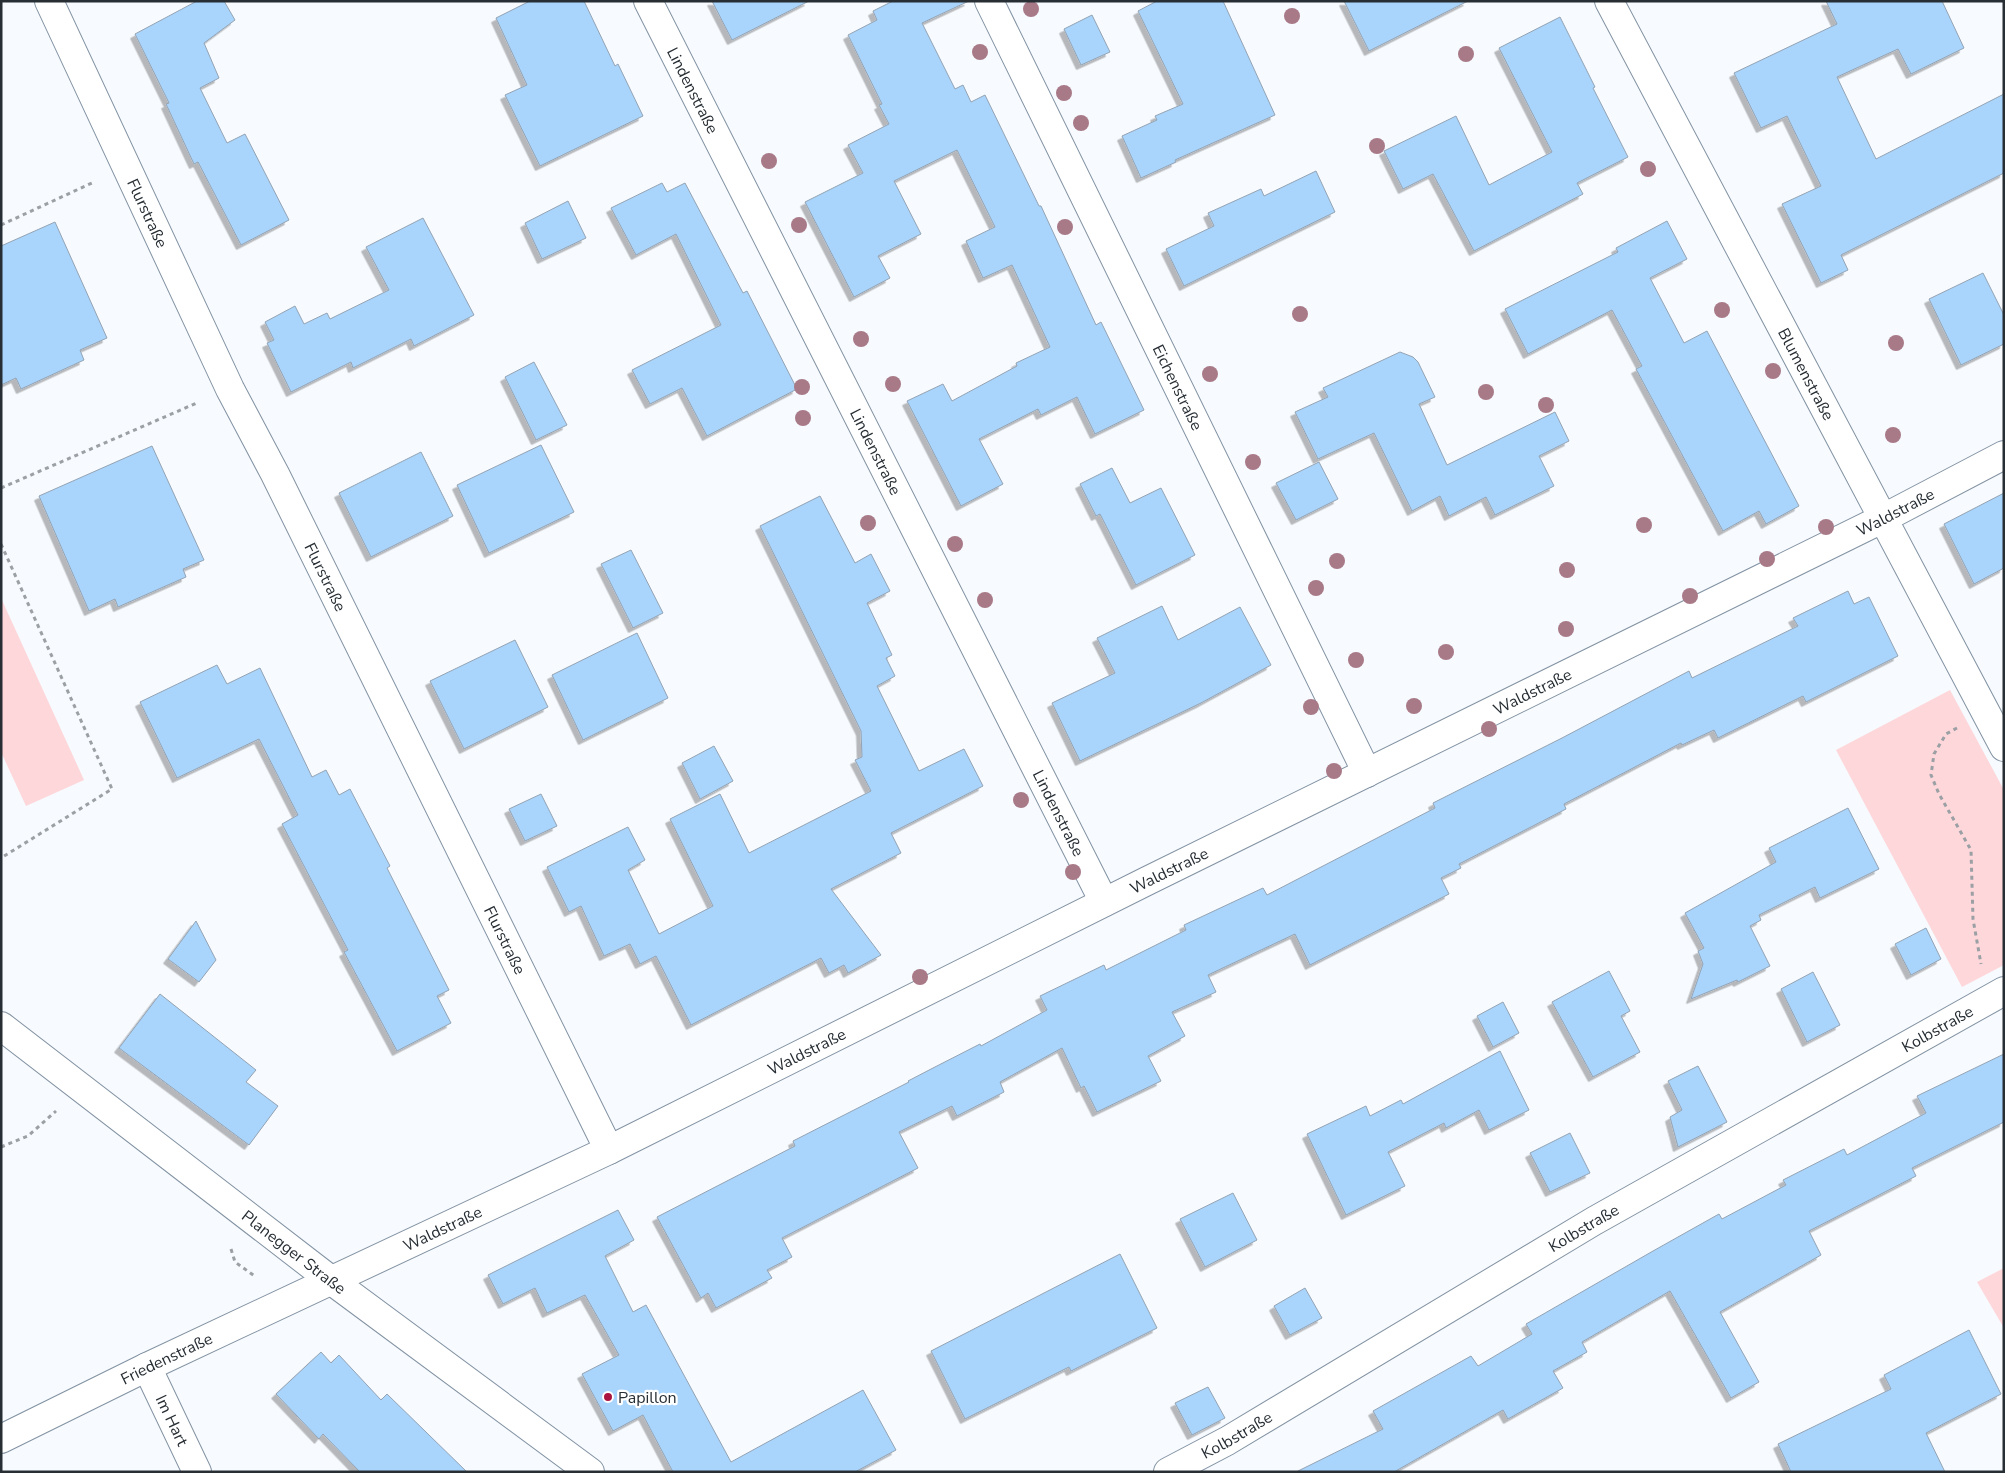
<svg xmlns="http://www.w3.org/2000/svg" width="2005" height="1473" font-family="'Nunito Sans',sans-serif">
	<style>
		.green { fill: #fed7da }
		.building { fill: #a9d4fc; stroke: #93a3b3; filter: url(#shadow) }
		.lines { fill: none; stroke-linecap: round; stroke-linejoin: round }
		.street-casing { stroke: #8393a3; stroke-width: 30 }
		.secondary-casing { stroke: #8393a3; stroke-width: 30 }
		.path { stroke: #9ba0a5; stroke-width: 3; stroke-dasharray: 4 4; stroke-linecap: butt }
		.street { stroke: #fff; stroke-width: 28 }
		.secondary { stroke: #fff; stroke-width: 28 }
		.tree { fill: #a87987 }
		.poi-dot { fill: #aa1440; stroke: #fff; stroke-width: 2 }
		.labels { text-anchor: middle; stroke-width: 4.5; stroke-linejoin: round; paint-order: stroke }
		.street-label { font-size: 16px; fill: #272e34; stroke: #fff }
		.poi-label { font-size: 16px; fill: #272e34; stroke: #fff; text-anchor: start }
	</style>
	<defs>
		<filter id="shadow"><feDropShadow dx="-4.5" dy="4.5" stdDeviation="0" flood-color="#0004"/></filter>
	</defs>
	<rect width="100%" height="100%" fill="#f7fafe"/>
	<g class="green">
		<path d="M1 598 84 780 26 806 1 752Z"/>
		<path d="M1950 690 2004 790V965L1962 987 1836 750Z"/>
		<path d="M2004 1268V1328L1977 1282Z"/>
	</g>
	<g class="building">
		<path d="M197 1H224L235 20 204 43 219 78 200 88 227 143 245 134 289 220 241 245 198 162 194 164 166 104 169 103 135 34Z"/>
		<path d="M530 1H584L615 66 618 64 643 116 540 166 505 95 527 85 496 18Z"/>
		<path d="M712 1H809L732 40Z"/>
		<path d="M893 1H969L922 23 955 89 963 85 971 102 985 95 1039 206H1041L1096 325 1101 322 1144 410 1095 434 1077 397 1041 415 1038 409 979 439 1003 484 961 506 907 401 943 384 952 401 1017 366 1016 363 1050 347 1012 265 983 278 966 241 995 227 957 150 894 181 921 234 878 256 890 278 854 297 805 202 863 173 848 145 889 124 879 105 882 104 848 35 877 20 873 11Z"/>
		<path d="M1157 1H1223L1275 115 1175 160 1176 162 1141 178 1122 136 1157 120 1155 116 1183 104 1138 11Z"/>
		<path d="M1344 1H1468L1369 51Z"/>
		<path d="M1826 1H1942L1964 48 1911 74 1898 49 1837 77 1876 159 2004 94V173L1841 255 1848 270 1821 283 1782 204 1821 186 1787 116 1761 128 1734 73 1837 24Z"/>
		<path d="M1092 15 1110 52 1081 65 1064 29Z"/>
		<path d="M1560 17 1595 87 1593 88 1628 157 1577 183 1583 194 1474 251 1433 174 1403 189 1384 151 1456 116 1489 185 1552 152 1499 48Z"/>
		<path d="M1316 171 1335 212 1184 286 1166 249 1214 226 1208 213 1261 189 1264 196Z"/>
		<path d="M662 183 667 192 685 183 743 293 747 291 797 389 707 436 682 388 650 404 632 370 721 325 676 234 636 255 611 208Z"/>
		<path d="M568 201 586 238 542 259 525 223Z"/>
		<path d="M423 218 474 315 414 346 411 339 353 368 351 362 291 392 267 343 274 340 265 322 295 306 304 324 327 313 330 319 389 290 366 247Z"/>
		<path d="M1667 221 1687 259 1650 278 1684 343 1707 331 1799 506 1766 524 1759 511 1723 531 1636 369 1642 366 1612 310 1528 354 1505 309 1618 252 1616 248Z"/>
		<path d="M55 222 107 338 80 350 84 360 21 389 16 378 1 385V246Z"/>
		<path d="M1983 273 2004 315V344L1961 365 1929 299Z"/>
		<path d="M1400 352 1413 357 1418 362 1435 397 1419 404 1447 465 1555 412 1569 441 1539 456 1554 486 1495 515 1486 497 1449 516 1440 496 1412 511 1374 433 1318 459 1295 412 1328 397 1323 388Z"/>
		<path d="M534 362 567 425 536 440 505 377Z"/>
		<path d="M541 445 574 512 489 553 457 485Z"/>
		<path d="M152 446 204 560 183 569 186 577 118 607 115 599 89 611 39 496Z"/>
		<path d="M421 452 453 516 371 557 339 493Z"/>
		<path d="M1319 462 1338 499 1296 520 1276 483Z"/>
		<path d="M1112 468 1130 503 1161 488 1195 555 1136 585 1100 514 1096 516 1080 484Z"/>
		<path d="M2004 493V568L1974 584 1944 524Z"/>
		<path d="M820 496 855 563 871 554 890 591 867 603 892 655 886 658 895 676 877 686 919 771 964 749 983 786 891 833 901 853 831 889 881 955 848 973 844 965 829 973 821 958 691 1025 656 956 640 964 630 944 604 956 581 906 569 912 547 867 628 827 645 860 628 870 659 934 713 906 670 819 720 794 749 853 871 791 855 760 862 757 861 731 760 526Z"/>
		<path d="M631 550 663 613 633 628 601 564Z"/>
		<path d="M1848 591 1854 604 1869 597 1898 656 1806 702 1803 696 1718 738 1714 730 1682 745 1681 743 1564 804 1566 809 1459 864 1461 868 1441 878 1449 894 1310 965 1295 934 1208 975 1216 992 1172 1012 1185 1036 1148 1056 1161 1081 1097 1112 1084 1086 1081 1088 1062 1048 1000 1082 1004 1092 957 1116 952 1106 899 1132 918 1168 782 1238 792 1257 767 1270 772 1278 716 1308 708 1293 701 1298 657 1217 795 1146 793 1141 909 1082 908 1081 933 1068 980 1044 981 1046 1047 1010 1040 996 1104 965 1106 970 1186 930 1184 925 1263 888 1267 895 1435 808 1433 803 1562 738 1689 671 1692 678 1798 626 1793 618Z"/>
		<path d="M1162 606 1178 640 1240 607 1271 665 1201 703 1080 761 1052 703 1115 673 1097 638Z"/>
		<path d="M637 633 668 698 583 740 552 675Z"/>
		<path d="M515 640 548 707 464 749 430 681Z"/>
		<path d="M217 665 227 684 260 668 312 777 326 770 339 795 350 789 390 866 387 868 449 990 437 996 451 1023 397 1051 344 952 348 950 282 824 298 815 259 739 177 778 140 702Z"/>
		<path d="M714 746 733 781 700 799 682 763Z"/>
		<path d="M541 794 557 826 525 841 509 809Z"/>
		<path d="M1848 808 1879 869 1820 898 1815 887 1759 915 1761 920 1750 926 1770 966 1738 982 1737 980 1691 999 1703 964 1698 951 1704 948 1685 913 1776 862 1769 848Z"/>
		<path d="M196 921 216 960 199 982 168 959Z"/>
		<path d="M1926 928 1941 959 1911 975 1895 944Z"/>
		<path d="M1609 971 1630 1011 1621 1016 1640 1052 1593 1077 1552 1002Z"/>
		<path d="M1813 972 1840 1025 1807 1042 1781 989Z"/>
		<path d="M160 994 256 1070 246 1082 278 1106 249 1145 119 1048Z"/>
		<path d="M1503 1002 1519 1033 1493 1047 1477 1016Z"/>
		<path d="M1500 1051 1529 1110 1489 1130 1479 1110 1446 1128 1444 1123 1388 1152 1405 1186 1346 1215 1307 1134 1366 1106 1370 1116 1401 1100 1403 1104Z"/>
		<path d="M2004 1054V1122L1912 1168 1916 1176 1809 1231 1821 1255 1720 1312 1759 1382 1731 1398 1670 1291 1582 1342 1587 1352 1553 1371 1563 1388 1508 1419 1503 1410 1394 1472H1296L1383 1429 1373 1411 1471 1356 1478 1366 1532 1334 1526 1324 1653 1251 1719 1214 1722 1219 1786 1185 1783 1180 1844 1149 1847 1155 1926 1113 1917 1096Z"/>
		<path d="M1698 1066 1727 1122 1678 1147 1670 1117 1682 1110 1668 1081Z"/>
		<path d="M1570 1133 1590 1173 1550 1192 1530 1153Z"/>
		<path d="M1233 1193 1257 1240 1205 1267 1180 1219Z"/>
		<path d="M618 1210 634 1240 605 1256 633 1312 646 1305 731 1462 863 1390 896 1450 855 1472H673L643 1415 613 1431 582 1374 619 1355 585 1295 547 1313 535 1288 503 1304 488 1275Z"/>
		<path d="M1120 1254 1157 1328 1071 1371 1069 1367 965 1419 931 1351Z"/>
		<path d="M1305 1288 1322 1318 1290 1335 1274 1306Z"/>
		<path d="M1969 1330 2001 1394 1926 1433 1945 1472H1791L1778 1444 1891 1389 1884 1375Z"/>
		<path d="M321 1352 331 1363 339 1355 381 1400 387 1394 467 1472H360L323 1434 319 1439 276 1394Z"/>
		<path d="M1208 1387 1225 1418 1192 1435 1175 1403Z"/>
	</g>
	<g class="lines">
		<defs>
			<g id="street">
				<path id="s1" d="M49 1 230 389 275 474 609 1150"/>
				<path id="s2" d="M648 1 1104 902"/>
				<path id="s3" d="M989 1 1367 773"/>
				<path id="s4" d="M1609 1 2004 747"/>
				<path id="s5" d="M147 1367 197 1472"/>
				<path id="s6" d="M1 1439 147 1367 609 1150 1147 881 1882 519 2004 455"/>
				<path id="s7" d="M1168 1472 1227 1441 1594 1221 2004 991"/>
			</g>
			<g id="secondary">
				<path id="s8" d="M1 1026 332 1281 590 1472"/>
			</g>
		</defs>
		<use href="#street" class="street-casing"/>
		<use href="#secondary" class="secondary-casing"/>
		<g class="path">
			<path d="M1 225 94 182"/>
			<path d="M1 488 199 402"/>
			<path d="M1 544 112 789 1 858"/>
			<path d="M1957 728 1946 734 1934 754 1931 775 1939 794 1971 850 1973 919 1981 964"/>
			<path d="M1 1147 28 1136 56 1111"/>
			<path d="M231 1249 235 1262 256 1277"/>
		</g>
		<use href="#street" class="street"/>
		<use href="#secondary" class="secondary"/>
	</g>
	<g class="tree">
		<circle cx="1031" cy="9" r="8"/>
		<circle cx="1292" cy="16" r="8"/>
		<circle cx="980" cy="52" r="8"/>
		<circle cx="1466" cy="54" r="8"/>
		<circle cx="1064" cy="93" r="8"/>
		<circle cx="1081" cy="123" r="8"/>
		<circle cx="1377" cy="146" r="8"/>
		<circle cx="769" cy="161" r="8"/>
		<circle cx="1648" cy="169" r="8"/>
		<circle cx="799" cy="225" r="8"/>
		<circle cx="1065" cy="227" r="8"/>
		<circle cx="1722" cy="310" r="8"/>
		<circle cx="1300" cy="314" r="8"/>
		<circle cx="861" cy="339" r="8"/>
		<circle cx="1896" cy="343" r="8"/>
		<circle cx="1773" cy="371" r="8"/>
		<circle cx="1210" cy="374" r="8"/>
		<circle cx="893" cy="384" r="8"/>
		<circle cx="802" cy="387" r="8"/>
		<circle cx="1486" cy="392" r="8"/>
		<circle cx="1546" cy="405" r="8"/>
		<circle cx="803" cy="418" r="8"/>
		<circle cx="1893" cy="435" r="8"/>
		<circle cx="1253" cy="462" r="8"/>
		<circle cx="868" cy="523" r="8"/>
		<circle cx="1644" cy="525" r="8"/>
		<circle cx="1826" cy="527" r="8"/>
		<circle cx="955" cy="544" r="8"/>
		<circle cx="1767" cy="559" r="8"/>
		<circle cx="1337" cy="561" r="8"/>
		<circle cx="1567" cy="570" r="8"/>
		<circle cx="1316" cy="588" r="8"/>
		<circle cx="1690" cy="596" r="8"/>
		<circle cx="985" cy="600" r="8"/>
		<circle cx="1566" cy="629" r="8"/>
		<circle cx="1446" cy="652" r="8"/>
		<circle cx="1356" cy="660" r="8"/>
		<circle cx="1414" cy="706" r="8"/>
		<circle cx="1311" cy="707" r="8"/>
		<circle cx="1489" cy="729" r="8"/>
		<circle cx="1334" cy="771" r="8"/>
		<circle cx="1021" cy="800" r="8"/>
		<circle cx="1073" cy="872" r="8"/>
		<circle cx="920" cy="977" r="8"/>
	</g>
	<circle class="poi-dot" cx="608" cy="1397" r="5"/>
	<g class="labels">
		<g class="street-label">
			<text dy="6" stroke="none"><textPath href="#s2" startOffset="100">Lindenstraße</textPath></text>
			<text dy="6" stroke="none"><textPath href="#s1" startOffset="234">Flurstraße</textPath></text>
			<text dy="6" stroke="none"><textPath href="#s4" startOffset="422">Blumenstraße</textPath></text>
			<text dy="6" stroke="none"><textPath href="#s3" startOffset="430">Eichenstraße</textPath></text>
			<text dy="6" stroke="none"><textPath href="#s2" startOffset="505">Lindenstraße</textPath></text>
			<text dy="6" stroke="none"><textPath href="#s6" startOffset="2109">Waldstraße</textPath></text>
			<text dy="6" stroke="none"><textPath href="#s1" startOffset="639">Flurstraße</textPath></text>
			<text dy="6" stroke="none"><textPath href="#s6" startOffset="1704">Waldstraße</textPath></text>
			<text dy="6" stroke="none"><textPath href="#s2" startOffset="910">Lindenstraße</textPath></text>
			<text dy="6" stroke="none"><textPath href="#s6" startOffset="1299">Waldstraße</textPath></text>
			<text dy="6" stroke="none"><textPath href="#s1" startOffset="1044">Flurstraße</textPath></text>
			<text dy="6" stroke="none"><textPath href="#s7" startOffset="888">Kolbstraße</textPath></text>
			<text dy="6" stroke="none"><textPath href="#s6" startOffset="894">Waldstraße</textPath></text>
			<text dy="6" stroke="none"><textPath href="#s7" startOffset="482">Kolbstraße</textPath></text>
			<text dy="6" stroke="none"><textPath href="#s6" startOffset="489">Waldstraße</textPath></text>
			<text dy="6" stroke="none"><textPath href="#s8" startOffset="370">Planegger Straße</textPath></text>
			<text dy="6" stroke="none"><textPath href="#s6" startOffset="184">Friedenstraße</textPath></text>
			<text dy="6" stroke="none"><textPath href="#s5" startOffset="59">Im Hart</textPath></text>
			<text dy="6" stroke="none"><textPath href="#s7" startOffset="78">Kolbstraße</textPath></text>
		</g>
		<g class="poi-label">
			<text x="618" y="1403">Papillon</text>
		</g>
	</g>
	<rect width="2005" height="1473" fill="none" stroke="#272e34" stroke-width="5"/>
</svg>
